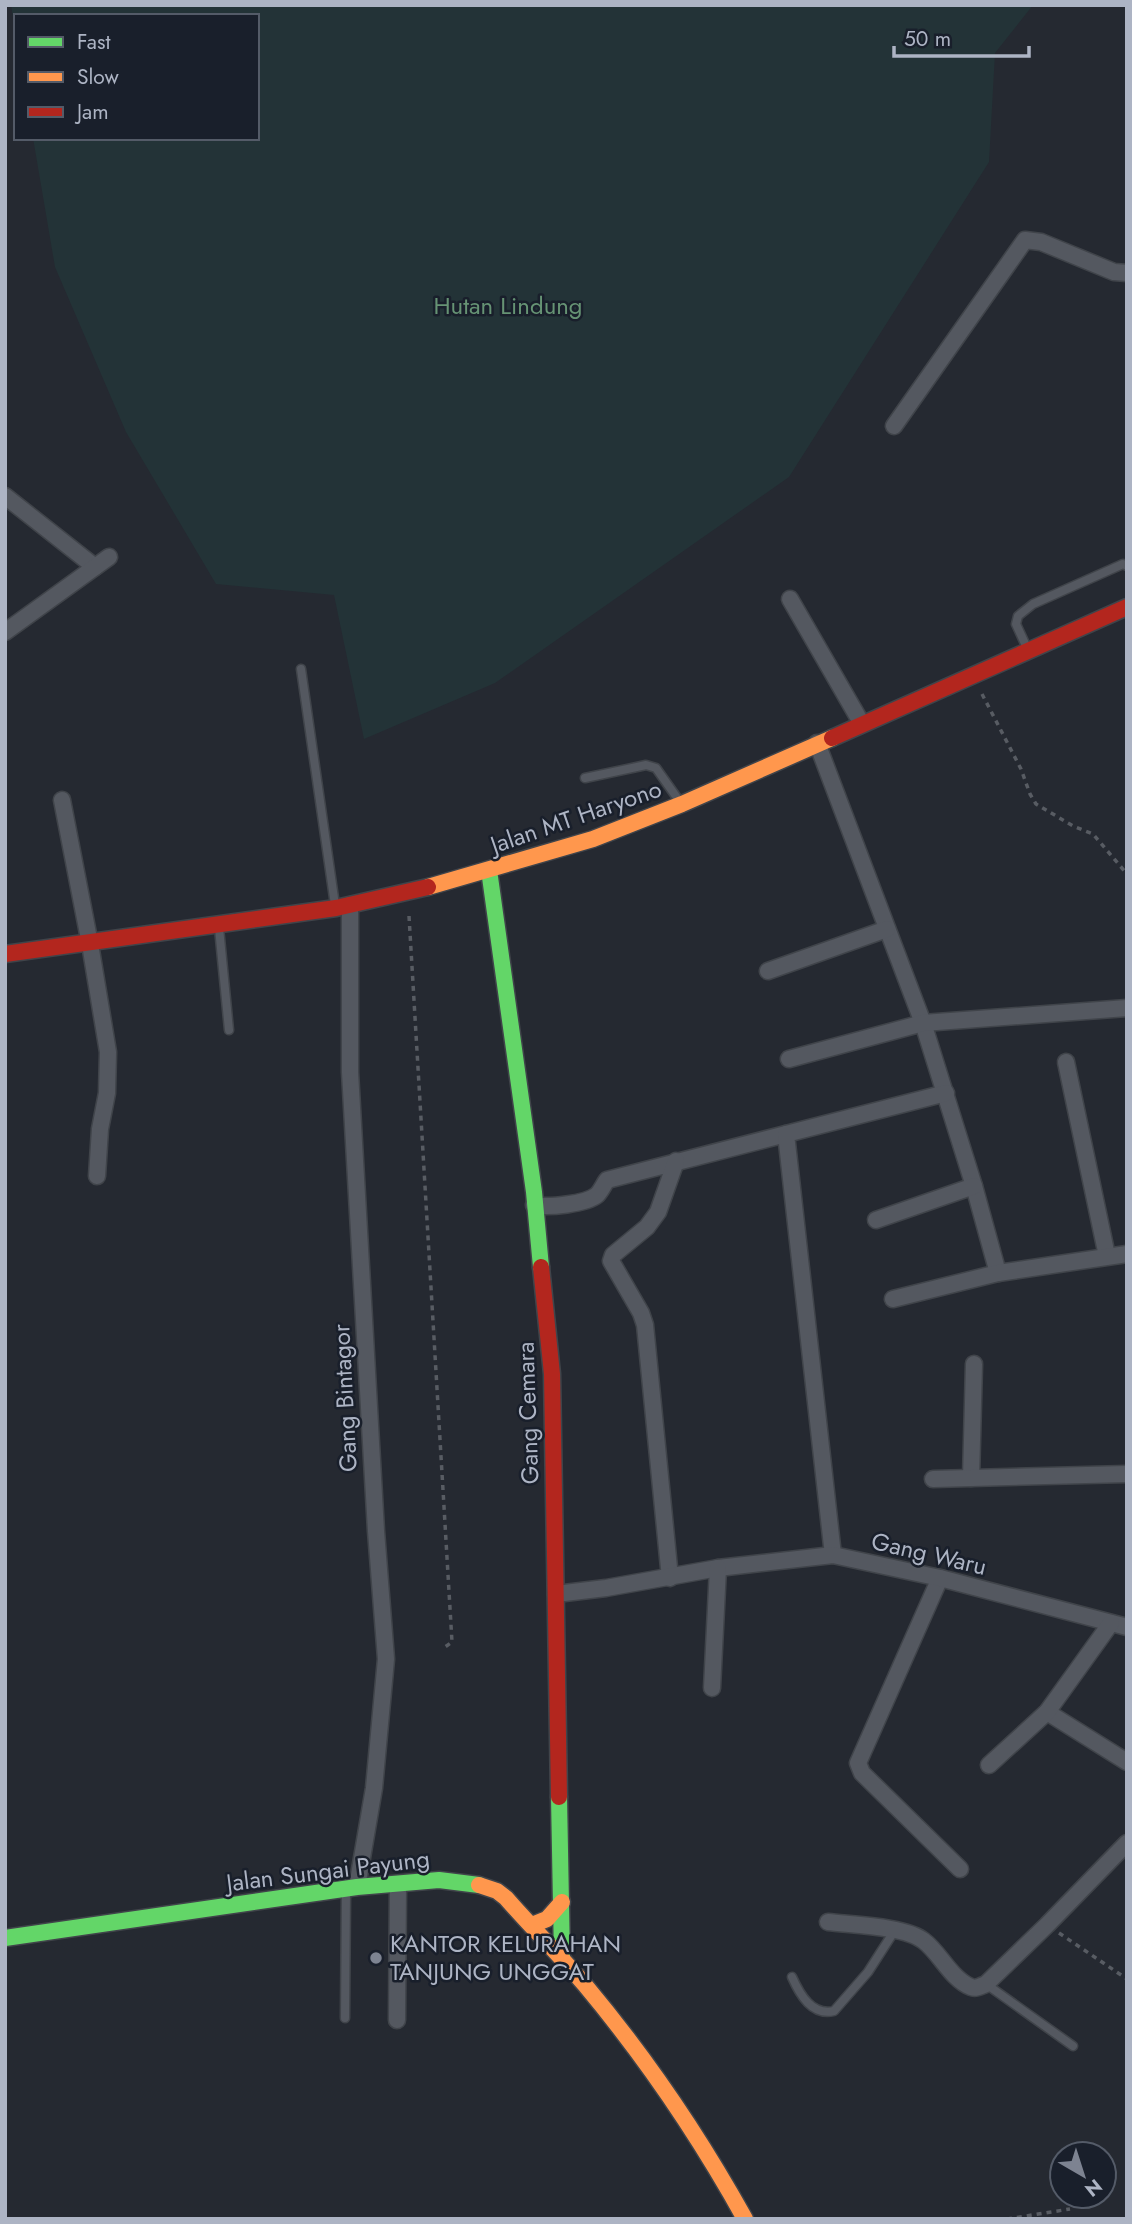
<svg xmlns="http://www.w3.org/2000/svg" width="1132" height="2224" font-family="Jost,sans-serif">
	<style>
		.green { fill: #233337 }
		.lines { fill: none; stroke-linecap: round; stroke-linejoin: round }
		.lane-casing { stroke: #40444a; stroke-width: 11 }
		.street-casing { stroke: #40444a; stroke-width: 19 }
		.fast-casing { stroke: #40444a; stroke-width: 19 }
		.slow-casing { stroke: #40444a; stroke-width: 19 }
		.jam-casing { stroke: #40444a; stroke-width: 19 }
		.path { stroke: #585c63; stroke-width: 3.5; stroke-dasharray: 5 5; stroke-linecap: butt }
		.lane { stroke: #545860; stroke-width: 8 }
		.street { stroke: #545860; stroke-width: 16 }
		.fast { stroke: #63d668; stroke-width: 16 }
		.slow { stroke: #ff974d; stroke-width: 16 }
		.jam { stroke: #b3261e; stroke-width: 16 }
		.poi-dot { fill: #7d8391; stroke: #191f2b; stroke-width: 2.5 }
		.labels { text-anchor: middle; stroke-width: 5; stroke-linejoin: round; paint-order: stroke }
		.park-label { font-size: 24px; fill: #669374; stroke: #191f2b }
		.street-label { font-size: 24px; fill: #adb4c4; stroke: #191f2b }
		.poi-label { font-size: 24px; fill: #adb4c4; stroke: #191f2b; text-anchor: start }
	</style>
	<rect width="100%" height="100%" fill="#252931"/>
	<path class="green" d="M11 5H1033L995 53 989 162 789 477 495 683 364 739 334 595 216 584 126 432 55 267 33 138H257V16H16V36Z"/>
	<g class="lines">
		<defs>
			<g id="lane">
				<path d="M1027 648 1016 624 1018 616 1033 604 1123 564 1127 566"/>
				<path d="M301 669 335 905"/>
				<path d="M585 778 646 765 656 768 680 802"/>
				<path d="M219 928 229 1030"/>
				<path d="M792 1977C800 1995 812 2016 834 2011L868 1972 895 1930"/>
				<path d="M986 1984 1073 2046"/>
				<path d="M345 2018 346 1891"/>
			</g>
			<g id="street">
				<path d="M894 426 1025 240 1041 242 1114 272 1127 273"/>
				<path d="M5 496 95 567"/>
				<path d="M790 599 862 724"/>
				<path d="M5 632 109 557"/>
				<path d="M817 743 923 1023 974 1186 998 1273"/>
				<path d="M62 800 90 944 108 1052 107 1093 100 1129 97 1176"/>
				<path d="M350 905V1072L376 1531 386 1659 374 1788 357 1887"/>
				<path d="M768 971 887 929"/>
				<path d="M789 1059 923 1023 1127 1008"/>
				<path d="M1066 1062 1107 1256"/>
				<path d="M534 1205C548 1208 586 1204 597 1195 601 1191 604 1184 607 1180L786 1134"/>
				<path d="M876 1220 974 1186"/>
				<path d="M893 1299 998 1273 1127 1254"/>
				<path d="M971 1478 974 1364"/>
				<path d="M933 1479 1127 1474"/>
				<path d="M833 1555 786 1134 946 1093"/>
				<path d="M670 1578 645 1325 641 1313 611 1261 613 1255 647 1227 658 1212 676 1161"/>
				<path d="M940 1578 858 1763 862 1773 960 1869"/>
				<path d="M556 1594 606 1588 718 1568 833 1555 940 1578 1127 1627"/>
				<path d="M712 1688 718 1568"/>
				<path d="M1047 1712 1127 1762"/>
				<path d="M989 1765 1047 1712 1111 1623"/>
				<path d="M828 1922C852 1925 906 1926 924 1941 940 1953 951 1979 971 1987 976 1989 981 1986 986 1984L1047 1925 1127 1843"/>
				<path d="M397 2020 398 1884"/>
			</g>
			<g id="fast">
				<path d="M489 870 534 1192 541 1267"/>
				<path d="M559 1797 562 1957"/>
				<path d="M5 1938 357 1887 439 1880 479 1885"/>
			</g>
			<g id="slow">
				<path d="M428 887 593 839 682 804 832 738"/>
				<path d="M479 1885 497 1891 506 1898C532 1928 560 1955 585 1985 646 2058 699 2136 745 2219"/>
				<path d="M532 1925 547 1919 562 1902"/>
			</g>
			<g id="jam">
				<path d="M832 738 1127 607"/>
				<path d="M5 954 336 908 428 887"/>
				<path d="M541 1267 552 1374 559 1797"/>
			</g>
		</defs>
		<use href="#lane" class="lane-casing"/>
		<use href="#street" class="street-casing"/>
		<use href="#fast" class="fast-casing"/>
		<use href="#slow" class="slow-casing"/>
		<use href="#jam" class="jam-casing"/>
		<g class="path">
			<path d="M982 694 1021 769 1030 794 1036 804 1073 826 1093 834 1127 874"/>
			<path d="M409 916 452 1642 445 1647"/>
			<path d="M1059 1933 1127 1979"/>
			<path d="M1007 2219 1070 2209"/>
		</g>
		<use href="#lane" class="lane"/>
		<use href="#street" class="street"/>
		<use href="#fast" class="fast"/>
		<use href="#slow" class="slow"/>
		<use href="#jam" class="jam"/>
	</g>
	<circle class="poi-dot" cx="376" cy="1958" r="7"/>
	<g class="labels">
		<g class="park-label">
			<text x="508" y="314">Hutan Lindung</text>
		</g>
		<g class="street-label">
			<text transform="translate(576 817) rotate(-19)" y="8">Jalan MT Haryono</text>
			<text transform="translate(345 1398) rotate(-93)" y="8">Gang Bintagor</text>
			<text transform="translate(528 1413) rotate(-92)" y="8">Gang Cemara</text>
			<text transform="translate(929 1554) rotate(13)" y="8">Gang Waru</text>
			<text transform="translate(328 1871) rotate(-7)" y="8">Jalan Sungai Payung</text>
		</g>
		<g class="poi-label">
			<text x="390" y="1952">KANTOR KELURAHAN<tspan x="390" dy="28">TANJUNG UNGGAT</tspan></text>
		</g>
	</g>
	<rect width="1132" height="2224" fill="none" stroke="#adb4c4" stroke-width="14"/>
	<rect x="14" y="14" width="245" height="126" fill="#191f2b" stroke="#545b68" stroke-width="2"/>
	<rect x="28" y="37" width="35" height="10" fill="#63d668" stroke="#545b68" stroke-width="2"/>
	<text x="77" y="49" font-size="21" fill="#adb4c4">Fast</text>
	<rect x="28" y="72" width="35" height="10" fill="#ff974d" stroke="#545b68" stroke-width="2"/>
	<text x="77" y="84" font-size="21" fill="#adb4c4">Slow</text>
	<rect x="28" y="107" width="35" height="10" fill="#b3261e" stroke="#545b68" stroke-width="2"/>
	<text x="77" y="119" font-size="21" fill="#adb4c4">Jam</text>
	<g transform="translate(1083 2175) rotate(141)"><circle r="33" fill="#191f2b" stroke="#545b68" stroke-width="2"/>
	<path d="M0-5L12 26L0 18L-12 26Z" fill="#7d8391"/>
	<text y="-10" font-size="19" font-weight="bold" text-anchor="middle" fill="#adb4c4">N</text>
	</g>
	<path d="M894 46v10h135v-10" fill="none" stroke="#adb4c4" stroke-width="3.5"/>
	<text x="904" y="46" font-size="21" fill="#adb4c4" stroke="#191f2b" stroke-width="5" paint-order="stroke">50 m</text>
</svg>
